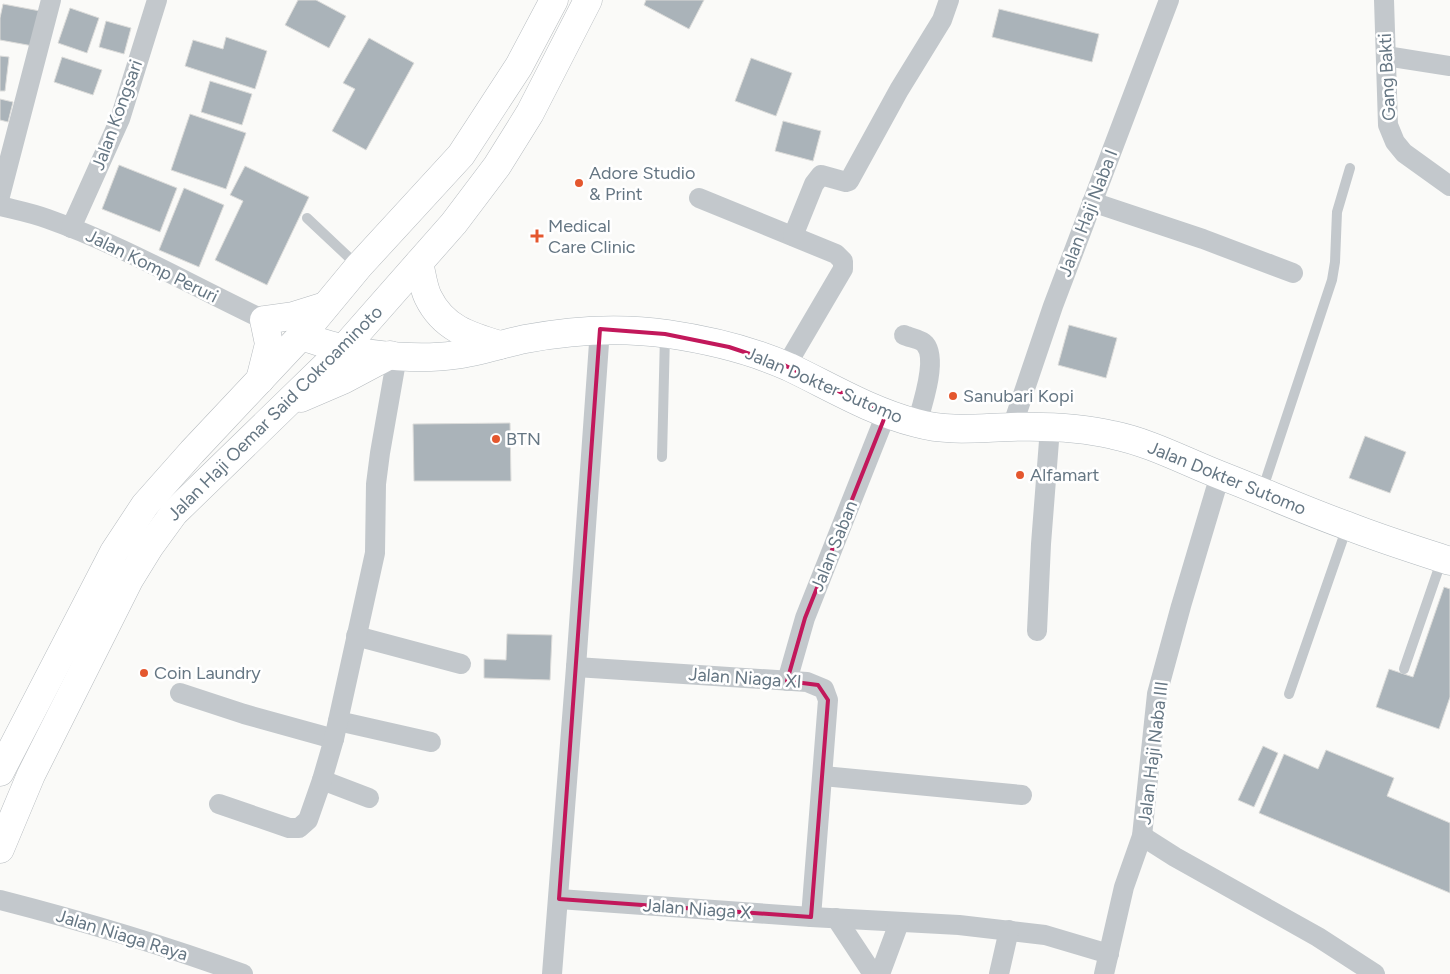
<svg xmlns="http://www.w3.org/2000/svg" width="1450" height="974" font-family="Figtree,sans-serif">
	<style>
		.building { fill: #aab3b9; stroke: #dcdcda }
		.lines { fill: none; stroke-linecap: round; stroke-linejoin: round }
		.secondary-casing { stroke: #b3babf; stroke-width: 29 }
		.primary-casing { stroke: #b5babe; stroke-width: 29 }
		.lane { stroke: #c3c8cc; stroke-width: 10 }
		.street { stroke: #c3c8cc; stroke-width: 20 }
		.secondary { stroke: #fff; stroke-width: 28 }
		.primary { stroke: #fff; stroke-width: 28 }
		.marked { fill: none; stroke: #c2185b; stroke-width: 4; stroke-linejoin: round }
		.poi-dot { fill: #e4572e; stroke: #fff; stroke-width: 2 }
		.labels { text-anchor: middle; stroke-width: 5; stroke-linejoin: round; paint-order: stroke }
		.street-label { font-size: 18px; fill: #657683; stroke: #fff }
		.poi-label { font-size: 18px; fill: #657683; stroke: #fff; text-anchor: start }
	</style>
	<rect width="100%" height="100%" fill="#fafaf8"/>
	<g class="building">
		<path d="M298 0H316L346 16 329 48 285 25Z"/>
		<path d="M646 0H704L689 29 644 5Z"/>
		<path d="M3 4 40 11 33 46 0 40V18Z"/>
		<path d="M70 8 99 18 87 53 58 43Z"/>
		<path d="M999 9 1099 34 1092 62 992 37Z"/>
		<path d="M106 21 131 28 124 54 99 47Z"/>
		<path d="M226 37 267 51 255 89 185 66 193 40 223 49Z"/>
		<path d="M369 38 414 63 366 150 332 131 355 89 343 83Z"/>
		<path d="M0 56 9 57 5 91H0Z"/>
		<path d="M62 57 102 70 93 95 54 82Z"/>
		<path d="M751 58 792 73 776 116 735 101Z"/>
		<path d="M210 81 252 94 242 125 201 112Z"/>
		<path d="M0 99 13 102 8 122 0 120Z"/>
		<path d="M190 114 246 133 226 189 171 170Z"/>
		<path d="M783 121 821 131 813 161 775 151Z"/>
		<path d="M119 165 177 188 160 232 102 209Z"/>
		<path d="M245 166 309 197 267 285 215 260 243 201 230 195Z"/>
		<path d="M184 188 224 205 199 267 159 250Z"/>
		<path d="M1069 325 1117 338 1106 378 1058 365Z"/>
		<path d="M510 423 511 481H414L413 424Z"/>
		<path d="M1365 436 1406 452 1390 493 1349 478Z"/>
		<path d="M1444 587 1450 589V697L1439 729 1376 707 1389 669 1413 677Z"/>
		<path d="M507 634 552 635 550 680 484 678V659L506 660Z"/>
		<path d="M1263 746 1278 753 1254 807 1238 800Z"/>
		<path d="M1326 750 1394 778 1387 796 1450 823V893L1259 813 1284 754 1318 769Z"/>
	</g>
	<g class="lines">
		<defs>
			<path id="secondary" d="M301 336C314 340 327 345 341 348 374 356 421 360 455 355 479 352 501 344 525 339 572 330 620 327 668 334 709 340 751 350 789 367 831 387 870 411 916 423 948 432 978 428 1011 427 1044 426 1080 427 1113 435 1152 443 1188 463 1225 477 1266 493 1306 511 1348 526 1381 539 1416 550 1450 561"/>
			<g id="primary">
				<path d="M419 263C422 274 423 287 428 297 443 328 469 336 500 345"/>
				<path d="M260 380 269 344 264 320 293 316 325 306"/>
				<path d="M301 398 343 380 390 355"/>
				<path d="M0 772 114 552 145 505 192 452 301 336 359 266 461 155 519 66 554 0"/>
				<path d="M0 849 31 775 129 580 150 546 174 513 343 349 454 223 497 166 530 113 588 0"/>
			</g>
		</defs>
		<use href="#secondary" class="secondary-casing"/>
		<use href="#primary" class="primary-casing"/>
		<g class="lane">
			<path d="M307 218 358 266"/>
			<path d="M662 457 665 335"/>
			<path d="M1262 491 1332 280 1335 262 1337 212 1350 168"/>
			<path d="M1404 669 1442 559"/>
			<path d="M1289 694 1347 527"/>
		</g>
		<g class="street">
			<path d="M1384 0 1388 125 1395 142 1404 153 1450 186"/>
			<path d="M1386 56 1450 66"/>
			<path d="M0 196 51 0"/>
			<path d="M699 198 836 254 843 261V269L786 366"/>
			<path d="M1092 202 1203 239 1293 273"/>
			<path d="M0 206C16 210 32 213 48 219 127 247 199 290 275 325"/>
			<path d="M71 228 120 119 157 0"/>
			<path d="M793 236 814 184 821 175 846 182 849 181 899 90 942 20 949 0"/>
			<path d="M904 335C910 338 921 339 925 344 938 359 922 406 917 423"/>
			<path d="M1012 427 1053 306 1169 0"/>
			<path d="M1037 631 1041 544 1050 428"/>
			<path d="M356 636 461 664"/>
			<path d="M576 667 807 682 824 689 828 700 811 917"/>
			<path d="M787 681 805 618 886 414"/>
			<path d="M180 693 244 714 334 739"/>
			<path d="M338 721 431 742"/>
			<path d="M823 776 1022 795"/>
			<path d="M322 780 369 798"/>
			<path d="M219 804 289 828H299L308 820 322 780 334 739 375 553 376 484 380 453 397 356"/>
			<path d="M1142 836 1175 857 1318 937 1375 974"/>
			<path d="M559 899 811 917 959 925 1045 935 1109 954"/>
			<path d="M0 900C82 921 163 945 243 974"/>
			<path d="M836 918 873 974"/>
			<path d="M552 974 576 667 600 329"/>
			<path d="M880 974 899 923"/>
			<path d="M999 974 1009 930"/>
			<path d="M1104 974 1124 887 1142 836 1157 694 1181 606 1220 475"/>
		</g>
		<use href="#secondary" class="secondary"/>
		<use href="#primary" class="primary"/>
	</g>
	<path class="marked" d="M600 329 665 334 729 347 786 366 886 414 805 618 787 681 818 685 828 700 811 917 559 899Z"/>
	<g class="poi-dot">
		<circle cx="579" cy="183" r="5"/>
		<path d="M534.5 228.5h5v5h5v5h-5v5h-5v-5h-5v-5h5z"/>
		<circle cx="953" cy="396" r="5"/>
		<circle cx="496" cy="439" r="5"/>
		<circle cx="1020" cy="475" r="5"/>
		<circle cx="144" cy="673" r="5"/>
	</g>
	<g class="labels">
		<g class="street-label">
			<text transform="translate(1387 77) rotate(-93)" y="6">Gang Bakti</text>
			<text transform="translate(117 115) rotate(-70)" y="6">Jalan Kongsari</text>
			<text transform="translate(1088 213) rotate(-69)" y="6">Jalan Haji Naba I</text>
			<text transform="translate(152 266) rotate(26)" y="6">Jalan Komp Peruri</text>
			<text transform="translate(824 385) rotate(23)" y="6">Jalan Dokter Sutomo</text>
			<text transform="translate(275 413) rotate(-45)" y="6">Jalan Haji Oemar Said Cokroaminoto</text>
			<text transform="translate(1227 478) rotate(22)" y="6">Jalan Dokter Sutomo</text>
			<text transform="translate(834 546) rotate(-68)" y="6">Jalan Saban</text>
			<text transform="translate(745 678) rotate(4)" y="6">Jalan Niaga XI</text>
			<text transform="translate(1153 753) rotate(-83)" y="6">Jalan Haji Naba III</text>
			<text transform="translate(697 909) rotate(4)" y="6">Jalan Niaga X</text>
			<text transform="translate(122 935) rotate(17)" y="6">Jalan Niaga Raya</text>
		</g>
		<g class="poi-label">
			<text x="589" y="179">Adore Studio<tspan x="589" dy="21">&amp; Print</tspan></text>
			<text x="548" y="232">Medical<tspan x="548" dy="21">Care Clinic</tspan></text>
			<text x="963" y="402">Sanubari Kopi</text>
			<text x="506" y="445">BTN</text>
			<text x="1030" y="481">Alfamart</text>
			<text x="154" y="679">Coin Laundry</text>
		</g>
	</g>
</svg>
